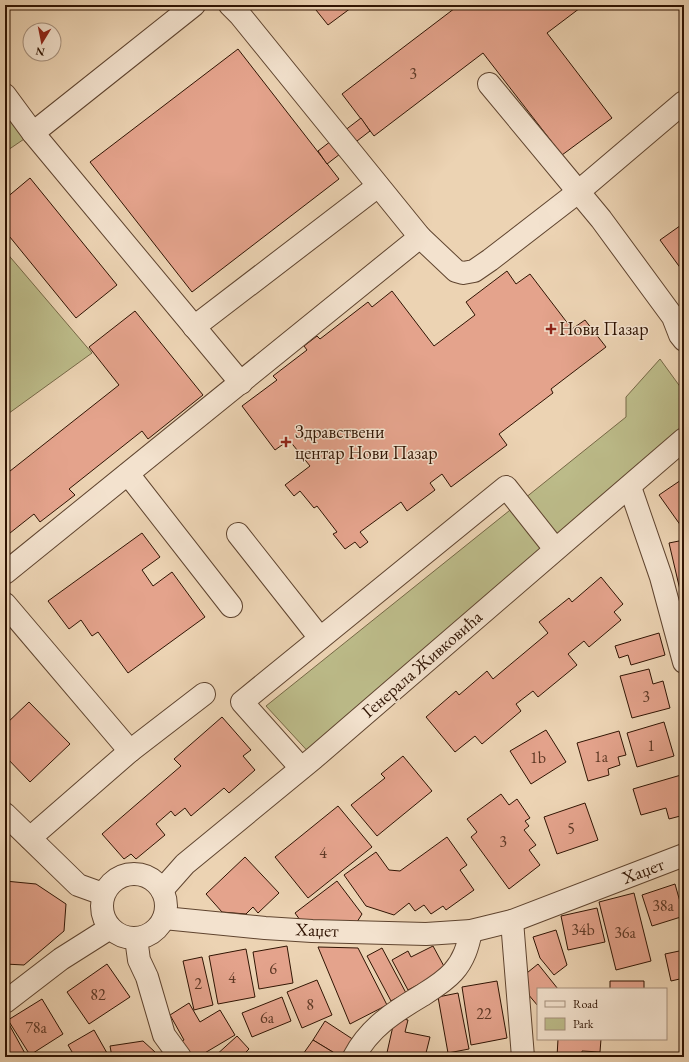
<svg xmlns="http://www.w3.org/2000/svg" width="689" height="1062" font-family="'EB Garamond',serif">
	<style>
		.green { fill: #bcbb89; stroke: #766846 }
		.building { fill: #e4a38c; stroke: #301403 }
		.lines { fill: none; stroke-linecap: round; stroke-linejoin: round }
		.minor-casing { stroke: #5f442f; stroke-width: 24 }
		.minor { stroke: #f3e2ce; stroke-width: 22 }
		.poi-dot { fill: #8f2418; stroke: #f3e2ce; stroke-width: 1.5 }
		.labels { text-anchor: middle; stroke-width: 3; stroke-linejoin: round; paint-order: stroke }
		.number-label { font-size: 16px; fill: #5d3825 }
		.poi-label { font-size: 18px; fill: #301403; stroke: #f3e2ce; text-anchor: start }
		.street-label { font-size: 18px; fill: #301403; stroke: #f3e2ce }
	</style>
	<rect width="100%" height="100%" fill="#ecd3b3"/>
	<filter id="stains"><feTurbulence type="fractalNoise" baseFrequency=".005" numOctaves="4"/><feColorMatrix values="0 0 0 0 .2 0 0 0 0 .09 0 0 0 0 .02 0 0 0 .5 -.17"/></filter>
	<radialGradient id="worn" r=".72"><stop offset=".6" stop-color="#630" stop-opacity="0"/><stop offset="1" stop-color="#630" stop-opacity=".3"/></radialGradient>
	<g class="green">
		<path d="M5 95 33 133 5 152Z"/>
		<path d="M5 251 92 353 5 416Z"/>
		<path d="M660 359 684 392V439L314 758 266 706 626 417V397Z"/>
	</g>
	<g class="building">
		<path d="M312 5H355L328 25Z"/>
		<path d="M459 5H584L547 33 612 118 562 155 483 53 374 136 342 94Z"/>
		<path d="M238 49 339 179 192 292 90 162Z"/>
		<path d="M361 118 370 131 327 164 318 151Z"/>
		<path d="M30 178 117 285 76 318 5 231V199Z"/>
		<path d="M684 223V273L660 240Z"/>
		<path d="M507 271 516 284 530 274 572 329 585 320 606 347 551 389 553 393 499 434 507 445 451 487 442 474 430 483 435 490 407 511 401 502 360 532 368 542 360 548 355 542 345 549 333 534 337 532 317 506 314 508 300 491 294 496 285 485 310 466 289 440 275 450 242 406 277 380 273 376 307 350 304 346 317 336 320 339 368 302 372 307 392 291 434 346 475 315 466 302Z"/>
		<path d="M135 311 203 395 148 439 142 431 69 489 75 495 40 522 34 514 5 537V475L119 385 89 347Z"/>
		<path d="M684 478V525L681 526 659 495Z"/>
		<path d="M142 533 160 557 142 570 153 586 172 572 205 617 128 673 98 632 92 636 81 620 69 629 48 601Z"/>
		<path d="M684 540V590H680L669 543Z"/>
		<path d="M601 577 623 604 614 612 621 620 589 647 584 641 568 654 577 665 538 697 533 691 516 704 521 711 482 744 475 736 455 752 426 717 456 691 459 695 487 671 493 679 548 633 539 622 569 598 572 602Z"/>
		<path d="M659 633 665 655 631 665 628 655 619 658 615 646Z"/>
		<path d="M649 669 653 684 663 681 670 708 632 718 620 676Z"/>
		<path d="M29 702 70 744 30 782 5 756V725Z"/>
		<path d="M222 717 251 750 243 756 255 770 229 793 224 788 191 816 185 808 175 816 171 811 156 824 165 835 136 859 131 854 124 859 102 834 181 766 174 759Z"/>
		<path d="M664 722 674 756 637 767 627 733Z"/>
		<path d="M546 730 566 762 531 784 510 751Z"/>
		<path d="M619 731 626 755 618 757 620 765 608 769 609 775 588 781 577 743Z"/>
		<path d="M403 756 432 791 377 836 351 805 385 778 381 774Z"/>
		<path d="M681 775 684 786V815L669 819 666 808 641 815 633 789Z"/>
		<path d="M501 794 509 805 517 799 530 818 525 821 529 826 524 830 536 845 529 850 540 865 509 889 471 837 477 832 467 819Z"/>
		<path d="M585 803 598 840 557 854 544 817Z"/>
		<path d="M338 806 372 847 308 898 275 857Z"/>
		<path d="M447 837 467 865 460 870 474 890 446 910 443 906 431 914 424 905 415 911 409 903 394 915 366 906 344 875 376 852 389 870 400 871Z"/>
		<path d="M245 857 279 893 258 913 253 907 246 914 222 912 206 894Z"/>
		<path d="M5 881 36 884 66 904 64 931 24 965 5 964Z"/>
		<path d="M337 881 362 914 357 922 300 920 295 913Z"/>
		<path d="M675 884 684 916 652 926 642 895Z"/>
		<path d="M634 893 651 961 616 970 599 902Z"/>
		<path d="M597 908 605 942 568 950 561 916Z"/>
		<path d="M556 930 567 965 554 975 540 958 533 937Z"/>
		<path d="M287 946 293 983 259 989 253 952Z"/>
		<path d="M433 946 446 970 408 990 392 960 408 951 411 957Z"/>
		<path d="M318 947 358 948 387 1005 350 1024Z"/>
		<path d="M382 948 406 993 391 1001 367 956Z"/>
		<path d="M246 949 255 997 218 1004 209 956Z"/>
		<path d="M684 950V978L671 981 665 954Z"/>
		<path d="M202 957 213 1005 194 1010 183 961Z"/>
		<path d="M107 964 130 997 89 1024 67 992Z"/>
		<path d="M538 964 558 989H538V1006L517 981Z"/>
		<path d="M317 980 332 1015 302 1028 287 992Z"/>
		<path d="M497 981 507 1038 471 1045 462 987Z"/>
		<path d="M610 981H644V989H652H610Z"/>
		<path d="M458 993 469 1049 448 1053 438 997Z"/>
		<path d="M282 997 291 1021 252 1037 242 1013Z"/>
		<path d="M42 999 63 1034 30 1055 8 1020Z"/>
		<path d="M189 1003 200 1022 220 1010 235 1035 198 1057H187L179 1043 184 1040 170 1015Z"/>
		<path d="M5 1017 27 1057H5Z"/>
		<path d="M395 1017 408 1020 405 1032 430 1037 425 1057H386Z"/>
		<path d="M325 1021 354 1040 344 1057H341L313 1040Z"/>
		<path d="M94 1030 107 1053 99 1057H75L68 1045Z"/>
		<path d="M237 1036 249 1049 241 1057H214Z"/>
		<path d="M558 1039H601L600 1052 582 1051V1057H557Z"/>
		<path d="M313 1040 341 1057H301Z"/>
		<path d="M143 1041 155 1052 152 1057H112L110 1046Z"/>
		<path d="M251 1052 256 1057H246Z"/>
	</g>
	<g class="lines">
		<defs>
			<g id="minor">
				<path d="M230 5 240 15 420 237 456 271 463 273 474 271 490 260 578 192 684 102"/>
				<path d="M489 84 601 219 673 317 680 335 684 340"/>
				<path d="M5 95 33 133 241 383"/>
				<path d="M33 133 194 5"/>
				<path d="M194 327 378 186"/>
				<path d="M128 474 231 606"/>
				<path d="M630 487 661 577 684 662"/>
				<path d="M238 534 320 638"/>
				<path d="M5 573 420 237"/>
				<path d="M5 604 130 751"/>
				<path d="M301 768 242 702 506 487 555 549"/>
				<path d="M5 814 78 885 103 894"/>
				<path d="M30 838 130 751 204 694"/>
				<circle cx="134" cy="906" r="32"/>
				<path d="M162 890 185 864 314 758 684 439"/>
				<path d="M164 918 265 928 312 931 426 934 471 931 512 921 684 855"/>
				<path d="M512 921 523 1057"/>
				<path d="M136 938 139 960 147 977 164 1035 180 1057"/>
				<path d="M5 1002 61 959 110 928"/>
				<path d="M354 1057C369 1028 394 1012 421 996 432 989 444 982 453 972 464 960 468 946 471 931"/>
			</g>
		</defs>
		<use href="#minor" class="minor-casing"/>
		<use href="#minor" class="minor"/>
	</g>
	<g class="poi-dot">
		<path d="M549 323h4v4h4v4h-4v4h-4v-4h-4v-4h4z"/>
		<path d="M284 436h4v4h4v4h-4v4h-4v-4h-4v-4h4z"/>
	</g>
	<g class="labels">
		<g class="number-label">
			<text x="413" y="79">3</text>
			<text x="646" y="702">3</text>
			<text x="651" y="751">1</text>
			<text x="601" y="762">1a</text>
			<text x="538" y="763">1b</text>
			<text x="571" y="834">5</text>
			<text x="503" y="847">3</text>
			<text x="323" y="858">4</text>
			<text x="663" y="911">38a</text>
			<text x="583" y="935">34b</text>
			<text x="625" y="938">36a</text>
			<text x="273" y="974">6</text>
			<text x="232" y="983">4</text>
			<text x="198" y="989">2</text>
			<text x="98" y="1000">82</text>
			<text x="310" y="1010">8</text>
			<text x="484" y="1019">22</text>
			<text x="267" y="1023">6a</text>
			<text x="36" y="1033">78a</text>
		</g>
		<g class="poi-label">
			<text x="559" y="335">Нови Пазар</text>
			<text x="295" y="438">Здравствени<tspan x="295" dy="21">центар Нови Пазар</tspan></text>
		</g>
		<g class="street-label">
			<text transform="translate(422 664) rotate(-41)" y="6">Генерала Живковића</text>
			<text transform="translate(643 871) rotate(-21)" y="6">Хаџет</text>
			<text transform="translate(317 930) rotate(2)" y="6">Хаџет</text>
		</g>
	</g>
	<rect width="689" height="1062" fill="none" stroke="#ecd3b3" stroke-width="20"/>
	<rect x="6" y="6" width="677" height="1050" fill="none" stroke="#301403" stroke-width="2"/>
	<rect x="10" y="10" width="669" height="1042" fill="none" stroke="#301403"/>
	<rect x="537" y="988" width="130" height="52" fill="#f3e2ce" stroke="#a5907d"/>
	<rect x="545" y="1001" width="20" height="6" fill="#f3e2ce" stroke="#a5907d"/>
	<text x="573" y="1008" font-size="12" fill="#301403">Road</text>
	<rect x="545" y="1018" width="20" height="12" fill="#bcbb89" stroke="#a5907d"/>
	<text x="573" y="1028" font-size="12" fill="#301403">Park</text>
	<g transform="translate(42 42) rotate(190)"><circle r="19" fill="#f3e2ce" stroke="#a5907d"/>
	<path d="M0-3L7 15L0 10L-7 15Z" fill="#8f2418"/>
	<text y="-6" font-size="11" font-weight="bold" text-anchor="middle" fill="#301403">N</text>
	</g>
	<rect width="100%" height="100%" filter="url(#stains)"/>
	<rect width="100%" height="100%" fill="url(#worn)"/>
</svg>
